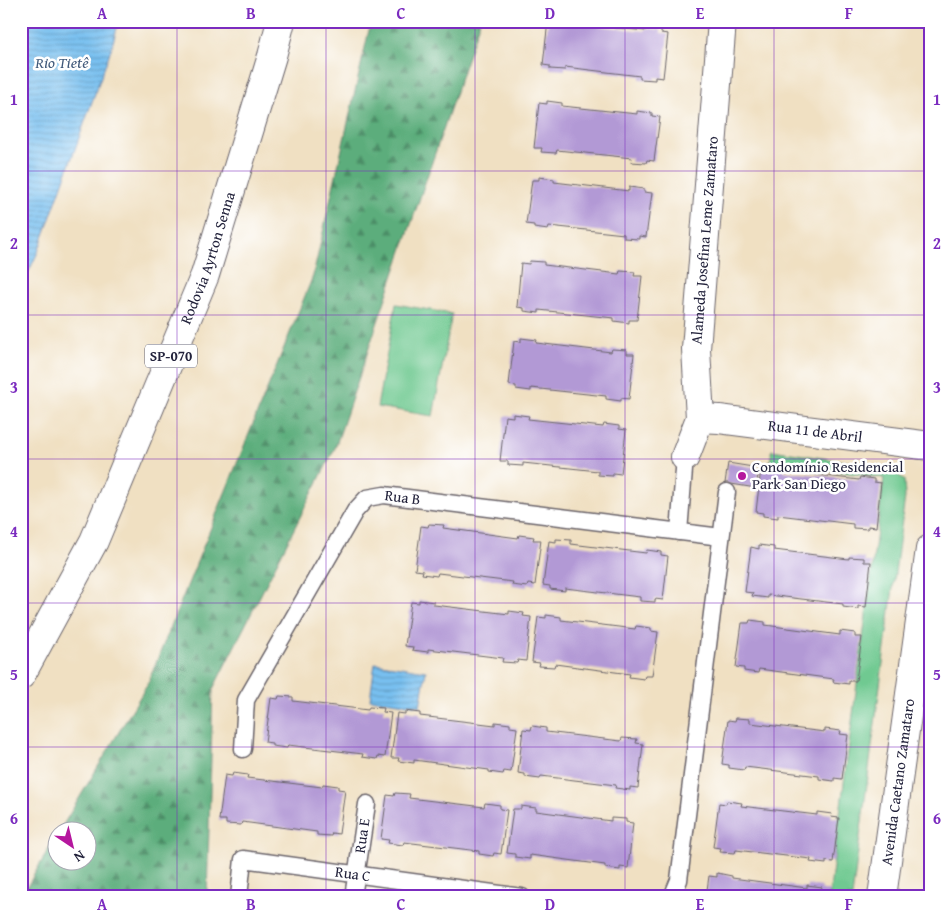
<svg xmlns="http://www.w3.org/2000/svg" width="951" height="918" font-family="'Gentium Book Plus',serif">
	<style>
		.green { fill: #6fc991; stroke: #487666 }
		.forest { fill: url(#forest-firs); stroke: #3e685b }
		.water { fill: url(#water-rules); stroke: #4d7196 }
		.building { fill: #b299d5 }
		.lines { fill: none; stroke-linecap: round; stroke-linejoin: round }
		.service-casing { stroke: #6a646a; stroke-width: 19 }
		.minor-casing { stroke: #6a646a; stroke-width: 30 }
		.secondary-casing { stroke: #6a646a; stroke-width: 30 }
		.motorway-casing { stroke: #6a646a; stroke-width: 30 }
		.service { stroke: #fff; stroke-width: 16 }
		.minor { stroke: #fff; stroke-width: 28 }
		.secondary { stroke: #fff; stroke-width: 28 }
		.motorway { stroke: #fff; stroke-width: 28 }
		.grid { fill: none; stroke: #7b2cbf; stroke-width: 1; stroke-opacity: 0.55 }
		.poi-dot { fill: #b5179e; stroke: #fff; stroke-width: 2 }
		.labels { text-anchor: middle; stroke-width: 5; stroke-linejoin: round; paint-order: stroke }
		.shield { fill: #fff; stroke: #646476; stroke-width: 1 }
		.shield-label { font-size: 14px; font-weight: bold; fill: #22223b }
		.street-label { font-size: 15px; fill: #22223b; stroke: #fff }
		.poi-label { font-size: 15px; fill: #22223b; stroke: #fff; text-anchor: start }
		.water-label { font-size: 16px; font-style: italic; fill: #40597a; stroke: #fff }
		.neatline { fill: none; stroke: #7b2cbf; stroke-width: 2 }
		.grid-label { font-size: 16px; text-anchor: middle; font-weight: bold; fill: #7b2cbf }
	</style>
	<defs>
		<pattern id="forest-firs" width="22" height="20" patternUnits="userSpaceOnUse" patternTransform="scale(1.25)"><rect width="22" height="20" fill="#5bad7b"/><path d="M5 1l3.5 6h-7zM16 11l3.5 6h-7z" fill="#4b8c66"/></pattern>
		<pattern id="water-rules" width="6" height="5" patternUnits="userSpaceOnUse" patternTransform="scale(1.25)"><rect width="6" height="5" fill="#78c0f0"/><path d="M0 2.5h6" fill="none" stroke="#629cc4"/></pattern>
	</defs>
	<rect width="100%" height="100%" fill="#fff"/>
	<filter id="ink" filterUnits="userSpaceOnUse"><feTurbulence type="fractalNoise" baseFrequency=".02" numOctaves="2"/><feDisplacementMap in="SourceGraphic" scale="10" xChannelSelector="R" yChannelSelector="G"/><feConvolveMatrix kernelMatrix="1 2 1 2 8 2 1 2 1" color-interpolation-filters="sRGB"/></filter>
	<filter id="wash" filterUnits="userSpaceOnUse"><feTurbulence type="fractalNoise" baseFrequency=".0096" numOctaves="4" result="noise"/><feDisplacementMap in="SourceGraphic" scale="20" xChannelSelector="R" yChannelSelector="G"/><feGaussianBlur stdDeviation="1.12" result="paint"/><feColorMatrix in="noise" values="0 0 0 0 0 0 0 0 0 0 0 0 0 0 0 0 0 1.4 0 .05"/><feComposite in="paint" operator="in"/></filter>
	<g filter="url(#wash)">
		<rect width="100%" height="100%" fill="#f0e0c2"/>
		<g class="green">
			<path d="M396 304 452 314 433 416 377 407Z"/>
			<path d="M772 450 892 469 904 480 905 497 852 897H829L884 478 770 462Z"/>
		</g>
		<path class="forest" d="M371 21H480L335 448 213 689 207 897H21L57 835 58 860H88V830H60L147 685 313 276Z"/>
		<g class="water">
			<path d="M21 21H119L111 49 38 252 21 288Z"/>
			<path d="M375 663 426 671 420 706 370 699Z"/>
		</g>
		<g id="blocks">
			<g class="building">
				<path d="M548 21H571L570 23 645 31 646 28 661 30V33L668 34 663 78 655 77V80L640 79V76L565 67V70L550 69V66L543 65Z"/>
				<path d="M547 101 562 103V106L637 114V111L652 113V116L660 117 654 161 647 160 646 163 631 162 632 158 557 150 556 153 541 152 542 148H534L539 103 547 104Z"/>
				<path d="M539 177 554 179V182L629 191V187L644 189V192L652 193 646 237 639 236V239L624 238V234L549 226 548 230 534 228V225L526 224 532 180H539Z"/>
				<path d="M530 261 544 262V265L619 274 620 271 635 272 634 276H642L637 320H629V323L614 321V318L539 310V313L524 311V308L517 307 521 263 529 264Z"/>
				<path d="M521 338 537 340 536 343 611 352 612 349 627 350V354H634L629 399 621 398V401L606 399V396L531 388V391L516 389V386L509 385 514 341 521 342Z"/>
				<path d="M513 414 529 416 528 419 603 427 604 424 619 426V429L626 430 621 474 613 473V476L598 475V471L523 463V466L508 465V461H500L505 416 513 417Z"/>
				<path d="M728 463 759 468 756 488 725 483Z"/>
				<path d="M769 466 785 468 784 471 859 480 860 477 874 479V482L881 483 876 527 868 526V529L853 528V524L778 515V518L763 516V513L756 512 761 468 769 469Z"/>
				<path d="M429 524 444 525 443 528 518 538 519 535 534 537 533 540H541L535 585 528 584 527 587 512 585 513 582 438 573 437 576 422 574 423 571 415 570 421 526 428 527Z"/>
				<path d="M556 539 571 540V544L646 553 647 550 661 552V555L668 556 663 600 655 599V602L640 601V597L565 588V591L550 589V586L543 585 549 541 556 542Z"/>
				<path d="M759 545 774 547V550L849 559V557L864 558V562H871L866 607 858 606V609L843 607V604L768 595V598L752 596 753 593 745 592 751 547 759 549Z"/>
				<path d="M419 600 434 602V605L509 614V611L524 613 523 616 531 617 526 661 518 660 517 663 502 662 503 658 428 649V652L412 650 413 647 405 646 411 602 419 603Z"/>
				<path d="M546 615 561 617V620L635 629 636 626 651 628V631L658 632 652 676H645L644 679 629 677 630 674 555 664 554 667 539 666 540 663 532 662 538 617 546 618Z"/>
				<path d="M750 620 765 622V625L840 635V631L855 633V637H862L856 681H849V684L833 682 834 679 759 669 758 673 744 671V668L736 667 742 623H749Z"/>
				<path d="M279 696 293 697V701L368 710 369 707 384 708 383 712 391 713 385 757 378 756 377 759 362 757 363 754 288 745 287 748 272 746V743L265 742 271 698 278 699Z"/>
				<path d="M405 711 420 713V716L495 725V722L510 724V727L517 728 511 772 504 771 503 774 489 772V770L414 760V763L398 761 399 758H391L397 713 405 714Z"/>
				<path d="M736 718 750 719V723L825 732V729L841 731 840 734 848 735 842 779 834 778V781L819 779V776L745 767 744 770 729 768V765L722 764 728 720 735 721Z"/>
				<path d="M532 726 546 728V732L621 741 622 738 637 739 636 743 643 744 638 788 630 787V790L615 788 616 785 541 776 540 779 525 777V774L518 773 523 729 531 730Z"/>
				<path d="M233 773 248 775 247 778 322 787 323 784 338 786V789L345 790 339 834 332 833 331 836 317 835V832L242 822 241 825 226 824V820H219L225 775 232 776Z"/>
				<path d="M395 793 410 794 409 798 484 807 485 803 500 805V809L507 810 501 854 494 853 493 856 479 854V851L404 842 403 845 388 843 389 840 381 839 387 795 394 796Z"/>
				<path d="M727 801 742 803 741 806 817 815V812L832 814 831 817 839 818 833 862 826 861V864L810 862 811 859 736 850 735 853 720 852 721 848 713 847 719 803 726 804Z"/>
				<path d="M521 806 536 808V811L611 821V818L626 819V822L633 823 628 868 620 867V870L605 868V865L530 855V859L515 857V854L507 853 513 809H521Z"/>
				<path d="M717 873 732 876V878L807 888V885L822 887 821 890 829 891V897H706L709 876 717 877Z"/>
			</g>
		</g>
	</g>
	<g filter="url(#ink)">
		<use href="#blocks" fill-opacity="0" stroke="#6a646a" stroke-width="1"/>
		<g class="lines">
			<defs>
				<g id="service">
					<path d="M679 532 685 457"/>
					<path id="s1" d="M243 749 246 700 355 511 367 498 384 495 721 537"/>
					<path id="s2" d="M239 897 243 859 522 897"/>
					<path id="s3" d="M353 897 367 804"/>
					<path d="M672 897 679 880 727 492"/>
				</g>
				<g id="minor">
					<path id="s4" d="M700 418 719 419 930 446"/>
					<path id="s5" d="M685 457 700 418 696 349 722 21"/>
				</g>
				<g id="secondary">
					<path id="s6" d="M882 897 930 549"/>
				</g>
				<g id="motorway">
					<path id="s7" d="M21 675 94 541 205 275 272 56 281 21"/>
				</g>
			</defs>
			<use href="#service" class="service-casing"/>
			<use href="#minor" class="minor-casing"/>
			<use href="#secondary" class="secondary-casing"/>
			<use href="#motorway" class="motorway-casing"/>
			<use href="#service" class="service"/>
			<use href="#minor" class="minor"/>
			<use href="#secondary" class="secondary"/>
			<use href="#motorway" class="motorway"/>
		</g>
	</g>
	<path class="grid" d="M177 21V897M326 21V897M475 21V897M625 21V897M774 21V897M21 171H930M21 315H930M21 459H930M21 603H930M21 747H930"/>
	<circle class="poi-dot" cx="742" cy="476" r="5"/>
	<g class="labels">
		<rect class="shield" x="145" y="344.5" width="52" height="23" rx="4"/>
		<g class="shield-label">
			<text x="171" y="361">SP-070</text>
		</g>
		<g class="street-label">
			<text dy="5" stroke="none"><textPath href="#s5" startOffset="220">Alameda Josefina Leme Zamataro</textPath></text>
			<text dy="5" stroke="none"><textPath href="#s7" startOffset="458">Rodovia Ayrton Senna</textPath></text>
			<text dy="5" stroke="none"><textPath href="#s4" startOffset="116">Rua 11 de Abril</textPath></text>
			<text dy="5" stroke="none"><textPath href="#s1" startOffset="321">Rua B</textPath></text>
			<text dy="5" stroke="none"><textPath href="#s6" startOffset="116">Avenida Caetano Zamataro</textPath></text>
			<text dy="5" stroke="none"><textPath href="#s3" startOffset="62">Rua E</textPath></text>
			<text dy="5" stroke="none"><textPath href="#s2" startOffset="149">Rua C</textPath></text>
		</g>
		<g class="poi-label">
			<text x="752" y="472">Condomínio Residencial<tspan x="752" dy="17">Park San Diego</tspan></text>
		</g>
		<g class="water-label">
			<text x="62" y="68">Rio Tietê</text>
		</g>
	</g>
	<rect width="951" height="918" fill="none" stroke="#fff" stroke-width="55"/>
	<g transform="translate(72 846) rotate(145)"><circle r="24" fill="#ffffff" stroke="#a7a7b1"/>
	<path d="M0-4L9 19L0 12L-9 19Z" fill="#b5179e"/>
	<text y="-8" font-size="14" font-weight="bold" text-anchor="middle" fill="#22223b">N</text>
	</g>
	<rect x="28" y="28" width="896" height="862" class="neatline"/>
	<g class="grid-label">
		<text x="102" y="19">A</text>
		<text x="251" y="19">B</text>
		<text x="401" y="19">C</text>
		<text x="550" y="19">D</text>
		<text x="700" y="19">E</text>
		<text x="849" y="19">F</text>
		<text x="14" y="105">1</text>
		<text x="937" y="105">1</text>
		<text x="14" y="249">2</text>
		<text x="937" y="249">2</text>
		<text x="14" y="393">3</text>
		<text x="937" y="393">3</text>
		<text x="14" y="537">4</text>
		<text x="937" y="537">4</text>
		<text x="14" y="680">5</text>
		<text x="937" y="680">5</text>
		<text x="14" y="824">6</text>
		<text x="937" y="824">6</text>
		<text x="102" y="910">A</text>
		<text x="251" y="910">B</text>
		<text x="401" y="910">C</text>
		<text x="550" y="910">D</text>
		<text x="700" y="910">E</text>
		<text x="849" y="910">F</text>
	</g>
</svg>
